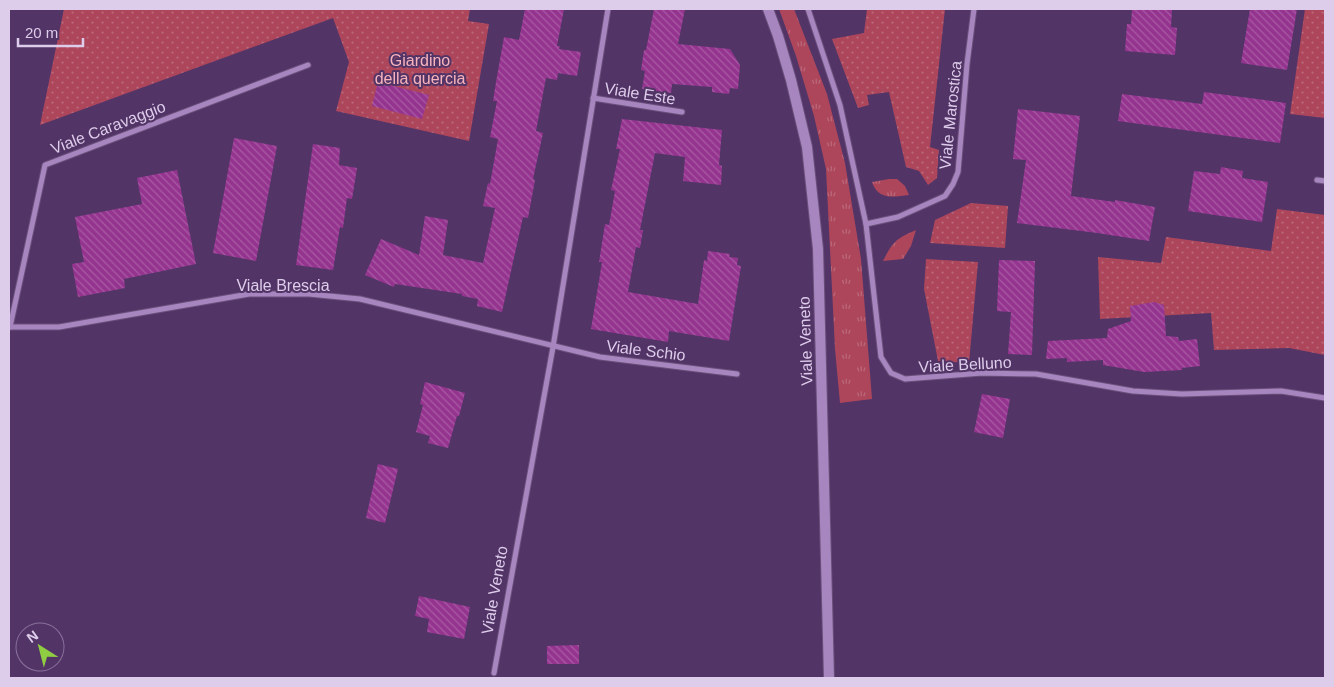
<svg xmlns="http://www.w3.org/2000/svg" width="1334" height="687" font-family="Arial,sans-serif">
	<style>
		.grass { fill: url(#grass-tufts) }
		.park { fill: url(#park-dots) }
		.building { fill: url(#building-back-hatch) }
		.lines { fill: none; stroke-linecap: round; stroke-linejoin: round }
		.minor-casing { stroke: #6a4f7a; stroke-width: 7 }
		.secondary-casing { stroke: #6a4f7a; stroke-width: 12 }
		.minor { stroke: #a786bf; stroke-width: 5 }
		.secondary { stroke: #a786bf; stroke-width: 10 }
		.labels { text-anchor: middle; stroke-width: 4; stroke-linejoin: round; paint-order: stroke }
		.park-label { font-size: 16px; fill: #f8b4bd; stroke: #523467 }
		.street-label { font-size: 16px; fill: #ddccea; stroke: #523467 }
	</style>
	<defs>
		<pattern id="grass-tufts" width="24" height="20" patternUnits="userSpaceOnUse" patternTransform="scale(1.25)"><rect width="24" height="20" fill="#ad465b"/><path d="M3 7l-1-3M5 7V3M7 7l1-3M15 17l-1-3M17 17v-4M19 17l1-3" fill="none" stroke="#bb687b"/></pattern>
		<pattern id="park-dots" width="8" height="8" patternUnits="userSpaceOnUse" patternTransform="scale(1.25)"><rect width="8" height="8" fill="#ad465b"/><path d="M2 2h.1M6 6h.1" fill="none" stroke="#bb687b" stroke-width="1.8" stroke-linecap="round"/></pattern>
		<pattern id="building-back-hatch" width="6" height="6" patternUnits="userSpaceOnUse" patternTransform="scale(1.25)"><rect width="6" height="6" fill="#95348f"/><path d="M-1 5l2 2M0 0l6 6M5-1l2 2" fill="none" stroke="#a85aa4"/></pattern>
	</defs>
	<rect width="100%" height="100%" fill="#523467"/>
	<g class="grass">
		<path d="M779 9H794L827 94 845 163 861 259 872 399 840 403 835 349 826 169 814 116 796 56Z"/>
		<path d="M889 179H897L905 186 909 195C893 197 878 200 872 182Z"/>
		<path d="M916 230 911 246 903 259 883 261C893 241 896 239 916 230Z"/>
	</g>
	<g class="park">
		<path d="M64 9H470L468 21 489 24 469 141 336 111 349 62 333 18 40 125Z"/>
		<path d="M867 9H945L930 147 939 150 937 178 928 185 919 171 906 167 889 92 867 95 869 105 858 108 832 39 864 33Z"/>
		<path d="M1305 9H1325V118L1290 114Z"/>
		<path d="M971 203 1008 206 1005 248 930 243 935 220Z"/>
		<path d="M1277 209 1325 215V355L1289 348 1214 350 1211 313 1100 319 1098 257 1161 263 1166 237 1271 251Z"/>
		<path d="M926 259 978 262 969 363 938 361 924 289Z"/>
	</g>
	<g class="building">
		<path d="M525 9H564L557 46H560L559 49 581 52 577 76 558 73 557 80 546 78 536 131 543 133 533 179 535 180 528 218 523 217 502 312 477 306 478 299 462 296V294L395 284 394 287 365 275 381 239 419 255 425 216 448 220 443 255 483 263 495 208 483 206 488 183 490 184 498 139 490 137 497 101H493L496 82 504 37 519 40Z"/>
		<path d="M654 9H685L678 44 730 49 740 65 738 89 730 88 729 94 712 92V87L672 84 671 93 642 89 645 71 641 70 644 50H646Z"/>
		<path d="M1132 9H1172L1171 27 1177 28 1175 55 1125 51 1127 24H1131Z"/>
		<path d="M1250 9H1297L1287 70 1241 63Z"/>
		<path d="M378 82 429 95 422 119 372 106Z"/>
		<path d="M1204 92 1286 103 1280 143 1118 121 1122 94 1202 104Z"/>
		<path d="M1018 109 1080 116 1071 196 1115 202V200L1155 207 1149 241 1097 233 1017 223 1026 160 1013 159Z"/>
		<path d="M622 119 722 130 719 165 722 166 721 185 683 181 685 157 655 153 640 230H643L640 248 636 247 628 292 698 304 704 260 707 261 708 251 730 254 729 257 738 258 737 265 741 266 729 341 669 331 668 342 591 329 602 262H599L605 224 609 225 615 191 611 190 620 149H616Z"/>
		<path d="M234 138 277 146 256 261 213 253Z"/>
		<path d="M313 144 340 148 339 165 357 168 352 199 347 198 343 228 340 227 333 270 296 265Z"/>
		<path d="M1221 167 1243 171 1242 178 1268 182 1262 222 1188 211 1194 171 1220 174Z"/>
		<path d="M177 170 196 264 124 279 125 288 78 297 72 264 84 262 75 217 142 204 137 178Z"/>
		<path d="M999 260 1035 261 1032 355 1008 354 1011 312 997 311Z"/>
		<path d="M1154 302 1164 305 1166 336 1178 337 1179 341 1197 339 1200 366 1182 368V370L1144 372 1103 365V360L1067 362V358L1046 359 1048 341 1107 338 1108 329 1131 321 1130 306Z"/>
		<path d="M425 382 465 393 459 416H457L448 448 428 443 430 436 416 432 423 405 420 404Z"/>
		<path d="M982 394 1010 399 1003 438 974 432Z"/>
		<path d="M378 464 398 469 385 523 366 518Z"/>
		<path d="M419 596 470 607 464 639 427 632 429 619 415 616Z"/>
		<path d="M579 645V664H547V646Z"/>
	</g>
	<g class="lines">
		<defs>
			<g id="minor">
				<path d="M808 9 840 105 866 224 881 357 891 373 905 379 982 373 1036 374 1133 391 1182 394 1281 391 1325 398"/>
				<path d="M593 98 682 112"/>
				<path d="M1317 180 1325 181"/>
				<path d="M866 224 898 217 945 196 953 184 958 172 967 64 974 9"/>
				<path d="M9 327H59L249 294H309L360 299 600 357 737 374"/>
				<path d="M10 327 45 165 308 65"/>
				<path d="M494 673 553 347 608 9"/>
			</g>
			<path id="secondary" d="M768 9 778 36 791 80 807 147 818 249 829 678"/>
		</defs>
		<use href="#minor" class="minor-casing"/>
		<use href="#secondary" class="secondary-casing"/>
		<use href="#minor" class="minor"/>
		<use href="#secondary" class="secondary"/>
	</g>
	<g class="labels">
		<g class="park-label">
			<text x="420" y="66">Giardino<tspan x="420" dy="18">della quercia</tspan></text>
		</g>
		<g class="street-label">
			<text transform="translate(640 93) rotate(9)" y="6">Viale Este</text>
			<text transform="translate(950 115) rotate(-84)" y="6">Viale Marostica</text>
			<text transform="translate(108 127) rotate(-21)" y="6">Viale Caravaggio</text>
			<text x="283" y="291">Viale Brescia</text>
			<text transform="translate(805 341) rotate(-92)" y="6">Viale Veneto</text>
			<text transform="translate(646 350) rotate(7)" y="6">Viale Schio</text>
			<text transform="translate(965 364) rotate(-3)" y="6">Viale Belluno</text>
			<text transform="translate(494 590) rotate(-80)" y="6">Viale Veneto</text>
		</g>
	</g>
	<rect width="1334" height="687" fill="none" stroke="#ddccea" stroke-width="20"/>
	<g transform="translate(40 647) rotate(324)"><circle r="24" fill="#523467" stroke="#8a719b"/>
	<path d="M0-4L9 19L0 12L-9 19Z" fill="#8fcd42"/>
	<text y="-8" font-size="14" font-weight="bold" text-anchor="middle" fill="#ddccea">N</text>
	</g>
	<path d="M18 38v8h65v-8" fill="none" stroke="#ddccea" stroke-width="2.5"/>
	<text x="25" y="38" font-size="15" fill="#ddccea" stroke="#523467" stroke-width="4" paint-order="stroke">20 m</text>
</svg>
